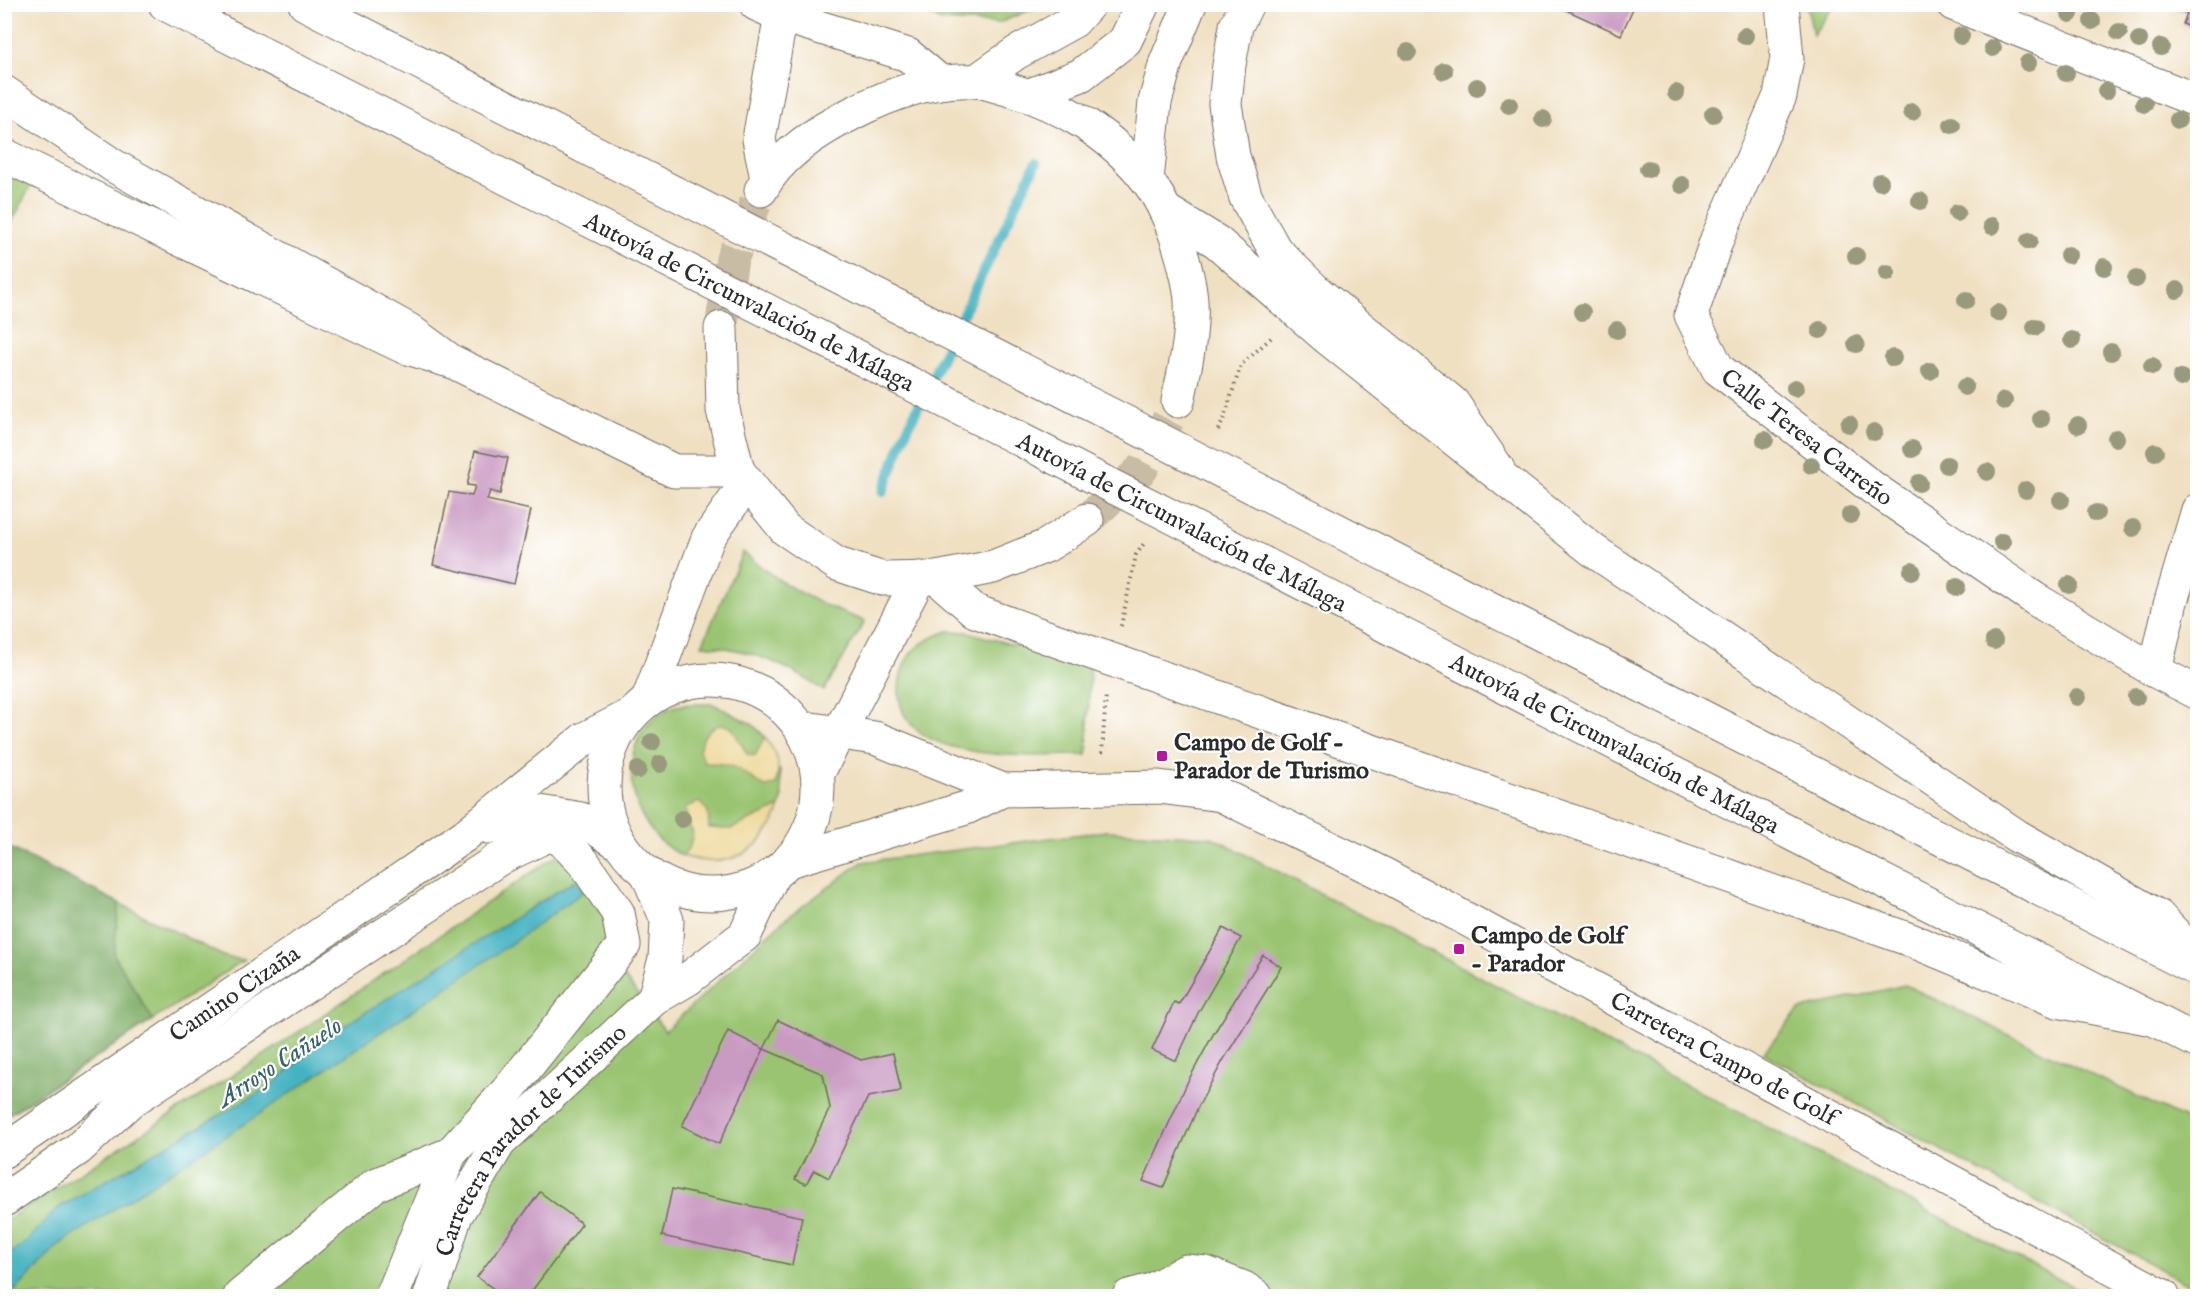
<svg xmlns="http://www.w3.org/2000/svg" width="2202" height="1301" font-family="'IM FELL English',serif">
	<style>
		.green { fill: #9ac471; stroke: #62784e; stroke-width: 1.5 }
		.forest { fill: #7baa63; stroke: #536a47; stroke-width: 1.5 }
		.sand { fill: #eeda9e; stroke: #8c8264; stroke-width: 1.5 }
		.water { fill: #45b2c1; stroke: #386e76; stroke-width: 1.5 }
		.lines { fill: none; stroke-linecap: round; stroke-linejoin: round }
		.stream { stroke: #45b2c1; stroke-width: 10 }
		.building { fill: #c99ac2 }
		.major-tunnel { stroke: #c9bca4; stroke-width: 33; stroke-dasharray: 33 16; stroke-linecap: butt }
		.minor-casing { stroke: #706a60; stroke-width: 35 }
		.major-casing { stroke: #706a60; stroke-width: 35 }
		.highway-casing { stroke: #706a60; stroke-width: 35 }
		.path { stroke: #706a60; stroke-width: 4; stroke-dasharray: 1.5 4.5; stroke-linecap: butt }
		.minor { stroke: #fff; stroke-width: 33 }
		.major { stroke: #fff; stroke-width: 33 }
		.highway { stroke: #fff; stroke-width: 33 }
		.highway-bridge-casing { stroke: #706a60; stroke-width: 35; stroke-linecap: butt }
		.highway-bridge { stroke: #fff; stroke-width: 33 }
		.tree { fill: #999a7d }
		.poi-dot { fill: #b5179e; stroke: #fff; stroke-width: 2 }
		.labels { text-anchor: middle; stroke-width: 4.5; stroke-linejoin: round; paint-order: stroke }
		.street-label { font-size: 24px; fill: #2b2b2b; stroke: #fff }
		.poi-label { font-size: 24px; font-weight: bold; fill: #2b2b2b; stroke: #fff; text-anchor: start }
		.water-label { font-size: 26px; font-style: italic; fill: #356167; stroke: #fff }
	</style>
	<rect width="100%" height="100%" fill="#fff"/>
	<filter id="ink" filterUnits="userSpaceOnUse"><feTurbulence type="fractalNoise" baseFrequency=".0167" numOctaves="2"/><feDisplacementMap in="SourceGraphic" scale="12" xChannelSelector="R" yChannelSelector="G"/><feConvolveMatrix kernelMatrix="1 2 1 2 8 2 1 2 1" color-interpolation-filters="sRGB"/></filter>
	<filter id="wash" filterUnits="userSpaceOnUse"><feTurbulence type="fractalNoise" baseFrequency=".008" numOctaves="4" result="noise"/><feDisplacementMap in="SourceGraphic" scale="24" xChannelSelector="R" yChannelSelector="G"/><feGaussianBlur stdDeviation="1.35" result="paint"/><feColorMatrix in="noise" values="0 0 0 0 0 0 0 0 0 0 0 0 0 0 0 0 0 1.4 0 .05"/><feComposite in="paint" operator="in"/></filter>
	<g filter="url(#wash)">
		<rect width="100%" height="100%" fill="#f0e0c2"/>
		<g class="green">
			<path d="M914 5H1042L999 23 941 21Z"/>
			<path d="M1807 5H1834L1813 35Z"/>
			<path d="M5 174 31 185 5 235Z"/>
			<path d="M743 552C780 585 819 605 865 621L824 691C787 664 748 648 702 645Z"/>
			<path d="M948 631 967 632 1090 666 1087 755C1034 755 886 768 900 680 904 651 923 640 948 631Z"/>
			<path d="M713 704 752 724 765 737 755 756 747 754 740 742 705 763 729 764 745 771 754 780 776 785 780 769 782 798 780 807 731 829 709 828 708 811 687 821 693 833 690 846 683 856C628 833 608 740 668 709 681 703 699 704 713 704Z"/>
			<path d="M1106 831 1212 837 2091 1296H5V1221L272 1050 563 851 611 928 610 958 665 1031 784 920 862 862Z"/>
			<path d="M4 845 225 957 244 960 5 1117Z"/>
			<path d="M1905 985 2197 1125V1289L1763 1053 1799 1010Z"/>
		</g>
		<path class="forest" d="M4 845 119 903 114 955 153 1020 5 1117Z"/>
		<g class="sand">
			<path d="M722 724 732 728 747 754 755 756 765 737C780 761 780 758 776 785L765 787C739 771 739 763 705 763L699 750C703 736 707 728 722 724Z"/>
			<path d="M699 802 708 811 709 828 731 829 780 807C764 852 728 871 683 856L690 846 693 833 687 821 686 807Z"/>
		</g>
		<path class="water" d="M575 880 584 891 515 941 258 1115 60 1244 16 1290 4 1296V1258L24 1244 58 1208 272 1085 323 1039Z"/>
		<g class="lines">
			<path class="stream" d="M883 492 905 434 1036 163"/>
		</g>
		<g id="blocks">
			<g class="building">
				<path d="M1553 4H1635L1621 35Z"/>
				<path d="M2168 4H2198V30L2183 24 2187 13Z"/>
				<path d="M475 451 508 458 500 494 490 491 487 500 531 510 514 584 433 565 449 492 472 496 475 486 467 485Z"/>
				<path d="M1223 928 1241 938 1198 1013 1176 1061 1152 1050 1174 1002 1179 1004Z"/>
				<path d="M1263 955 1281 967 1224 1059 1198 1107 1163 1188 1143 1181 1188 1081 1214 1033Z"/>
				<path d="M778 1020 861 1060 893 1053 901 1091 868 1097 829 1178 814 1170 806 1184 795 1179 830 1108 823 1074 764 1049Z"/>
				<path d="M728 1031 764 1049 719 1144 682 1126Z"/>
				<path d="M672 1189 802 1217 792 1265 662 1236Z"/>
				<path d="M540 1192 582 1224 528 1296H504L477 1277Z"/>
			</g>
		</g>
	</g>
	<g filter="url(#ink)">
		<use href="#blocks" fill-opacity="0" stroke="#706a60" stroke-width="1.5"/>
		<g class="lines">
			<g class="major-tunnel">
				<path d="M721 328 732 259 761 190"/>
				<path d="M1087 520 1142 469 1178 401"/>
			</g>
			<defs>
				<g id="minor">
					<path d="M1247 4 1236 26 1229 65 1225 104 1233 156 1246 198 1275 250 1316 291 1453 403 1498 469"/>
					<path id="s1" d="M1782 4 1787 58 1780 96 1717 239 1691 315 1718 369 1873 488 2035 599 2155 671 2198 693"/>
					<path d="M1953 4 2198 101"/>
					<path d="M1030 95 1081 75 1125 41 1143 4"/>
					<path d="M4 155 402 346 446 360"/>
					<path d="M767 179 759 139 783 4"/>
					<path d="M2155 671 2170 605 2198 510"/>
					<circle cx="711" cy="787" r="107"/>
					<path d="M812 729 875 738 1003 790"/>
					<path d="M488 827 534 811 581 819 621 845"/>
					<path id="s2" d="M789 861 966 808 1003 790 1159 787 1221 795 1383 874 2163 1296"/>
					<path d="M647 873 667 920 665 959 654 999"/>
					<path id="s3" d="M4 1151 464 836 584 739 631 715"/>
					<path d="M4 1200 78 1149 128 1103 502 857 548 835 561 839 584 863 618 913 624 945 509 1089 450 1154"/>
					<path d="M240 1296 375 1185 450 1154 392 1296"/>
					<path id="s4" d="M430 1296 456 1215 499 1143 654 999 688 979 745 935 773 875"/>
					<path d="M1129 1296 1152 1290 1186 1271 1206 1273 1244 1288 1256 1296"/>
				</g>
				<g id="major">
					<path d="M976 81 1016 53 1074 21 1089 4"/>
					<path d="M1147 180 1155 102 1166 62 1190 4"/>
					<path d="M761 190C779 155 819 130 853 113 890 94 932 79 974 81 983 81 992 85 1000 87 1057 102 1111 133 1147 180 1168 208 1181 247 1188 280 1197 318 1186 364 1178 401"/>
					<path d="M721 328 723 410 738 471 785 529 837 564 883 579 937 578 993 567 1046 546 1087 520"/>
					<path d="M648 700 708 538 746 484"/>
					<path d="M818 773 919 578"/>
				</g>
				<g id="highway">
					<path d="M165 4 581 216"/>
					<path d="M305 4 608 159"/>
					<path d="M756 4 780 15 908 55 940 82"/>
					<path d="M4 92 114 166 409 330 451 361 674 471H738"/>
					<path d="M1165 210 1217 242 1325 336 1594 551 2017 836 2158 916 2198 958"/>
					<path d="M1292 507 2196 969"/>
					<path id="s5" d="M1265 564 2198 1042"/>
					<path d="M937 578 975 611 1038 634 1908 939 2057 1001 2153 1019"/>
				</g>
			</defs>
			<use href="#minor" class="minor-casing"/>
			<use href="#major" class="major-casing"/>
			<use href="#highway" class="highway-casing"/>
			<g class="path">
				<path d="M1218 430 1223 421 1241 365 1273 336"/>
				<path d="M1121 626 1136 555 1145 542"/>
				<path d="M1102 753 1106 695"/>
			</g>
			<use href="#minor" class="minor"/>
			<use href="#major" class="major"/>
			<use href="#highway" class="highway"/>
			<defs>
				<g id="highway-bridge">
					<path d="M608 159 1292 507"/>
					<path id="s6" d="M581 216 1265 564"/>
				</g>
			</defs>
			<use href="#highway-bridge" class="highway-bridge-casing"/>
			<use href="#highway-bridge" class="highway-bridge"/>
		</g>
		<g class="tree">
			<circle cx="2070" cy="14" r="9"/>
			<circle cx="2092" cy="21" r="9"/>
			<circle cx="2119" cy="32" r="9"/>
			<circle cx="1745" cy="36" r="9"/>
			<circle cx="1961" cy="36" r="9"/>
			<circle cx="2139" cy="40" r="9"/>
			<circle cx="2161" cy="47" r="9"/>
			<circle cx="1993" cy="48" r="9"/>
			<circle cx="1408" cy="52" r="9"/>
			<circle cx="2028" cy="63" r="9"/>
			<circle cx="1444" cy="71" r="9"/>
			<circle cx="2066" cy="73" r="9"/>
			<circle cx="1477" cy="87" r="9"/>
			<circle cx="2106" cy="91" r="9"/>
			<circle cx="1676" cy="93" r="9"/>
			<circle cx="2144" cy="104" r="9"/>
			<circle cx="1509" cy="105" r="9"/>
			<circle cx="1912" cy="112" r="9"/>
			<circle cx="1713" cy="114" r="9"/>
			<circle cx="1543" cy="119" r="9"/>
			<circle cx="2178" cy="120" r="9"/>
			<circle cx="1952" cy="125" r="9"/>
			<circle cx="1648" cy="169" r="9"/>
			<circle cx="1880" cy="182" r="9"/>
			<circle cx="1682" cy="185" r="9"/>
			<circle cx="1920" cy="201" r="9"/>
			<circle cx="1957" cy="213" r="9"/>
			<circle cx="1992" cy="226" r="9"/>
			<circle cx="2029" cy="241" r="9"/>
			<circle cx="2068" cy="255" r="9"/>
			<circle cx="1856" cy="256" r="9"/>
			<circle cx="2104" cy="267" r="9"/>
			<circle cx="1887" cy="273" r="9"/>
			<circle cx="2136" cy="279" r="9"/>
			<circle cx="2177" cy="290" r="9"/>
			<circle cx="1966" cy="300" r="9"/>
			<circle cx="1582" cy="312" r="9"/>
			<circle cx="1998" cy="313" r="9"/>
			<circle cx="2035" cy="327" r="9"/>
			<circle cx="1617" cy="330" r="9"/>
			<circle cx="1820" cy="330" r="9"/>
			<circle cx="2072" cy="340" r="9"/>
			<circle cx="1856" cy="344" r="9"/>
			<circle cx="2111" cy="352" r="9"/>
			<circle cx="1893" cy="358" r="9"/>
			<circle cx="2152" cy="366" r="9"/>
			<circle cx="1930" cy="371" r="9"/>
			<circle cx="2181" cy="378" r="9"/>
			<circle cx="1965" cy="387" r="9"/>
			<circle cx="1795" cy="388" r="9"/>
			<circle cx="2004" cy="401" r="9"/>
			<circle cx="2041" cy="419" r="9"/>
			<circle cx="1849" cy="424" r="9"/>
			<circle cx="2078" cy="425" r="9"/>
			<circle cx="1874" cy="432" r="9"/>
			<circle cx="2116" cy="438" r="9"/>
			<circle cx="1765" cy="440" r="9"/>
			<circle cx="1912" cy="449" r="9"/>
			<circle cx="2155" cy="452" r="9"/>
			<circle cx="1811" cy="465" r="9"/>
			<circle cx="1947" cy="465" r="9"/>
			<circle cx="1987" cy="472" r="9"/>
			<circle cx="1919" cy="483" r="9"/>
			<circle cx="2026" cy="490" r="9"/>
			<circle cx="2061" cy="500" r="9"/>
			<circle cx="2096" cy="513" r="9"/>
			<circle cx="1850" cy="515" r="9"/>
			<circle cx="2133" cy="528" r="9"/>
			<circle cx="2002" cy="542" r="9"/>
			<circle cx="1912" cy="571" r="9"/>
			<circle cx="2069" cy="585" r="9"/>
			<circle cx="1957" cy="587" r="9"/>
			<circle cx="1994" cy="641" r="9"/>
			<circle cx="2077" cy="697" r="9"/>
			<circle cx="2136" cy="697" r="9"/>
			<circle cx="652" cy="742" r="9"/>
			<circle cx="660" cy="764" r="9"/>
			<circle cx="638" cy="770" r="9"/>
			<circle cx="682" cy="819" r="9"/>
		</g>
	</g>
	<g class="poi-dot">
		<rect x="1156" y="750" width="12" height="12" rx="3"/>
		<rect x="1453" y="943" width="12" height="12" rx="3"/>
	</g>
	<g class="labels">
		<g class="street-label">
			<text dy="8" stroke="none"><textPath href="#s6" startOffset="189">Autovía de Circunvalación de Málaga</textPath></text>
			<text dy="8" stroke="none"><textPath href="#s1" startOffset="502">Calle Teresa Carreño</textPath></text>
			<text transform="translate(1182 522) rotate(27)" y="8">Autovía de Circunvalación de Málaga</text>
			<text dy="8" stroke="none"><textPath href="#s5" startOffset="393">Autovía de Circunvalación de Málaga</textPath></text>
			<text dy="8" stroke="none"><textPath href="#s3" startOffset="279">Camino Cizaña</textPath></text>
			<text dy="8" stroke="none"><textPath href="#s2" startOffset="1012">Carretera Campo de Golf</textPath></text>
			<text dy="8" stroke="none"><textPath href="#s4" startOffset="190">Carretera Parador de Turismo</textPath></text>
		</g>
		<g class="poi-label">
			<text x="1174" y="750">Campo de Golf -<tspan x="1174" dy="28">Parador de Turismo</tspan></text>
			<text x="1471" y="943">Campo de Golf<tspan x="1471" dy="28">- Parador</tspan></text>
		</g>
		<g class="water-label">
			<text transform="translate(279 1061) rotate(-33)" y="9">Arroyo Cañuelo</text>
		</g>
	</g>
	<rect width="2202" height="1301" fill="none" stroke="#fff" stroke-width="24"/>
</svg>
